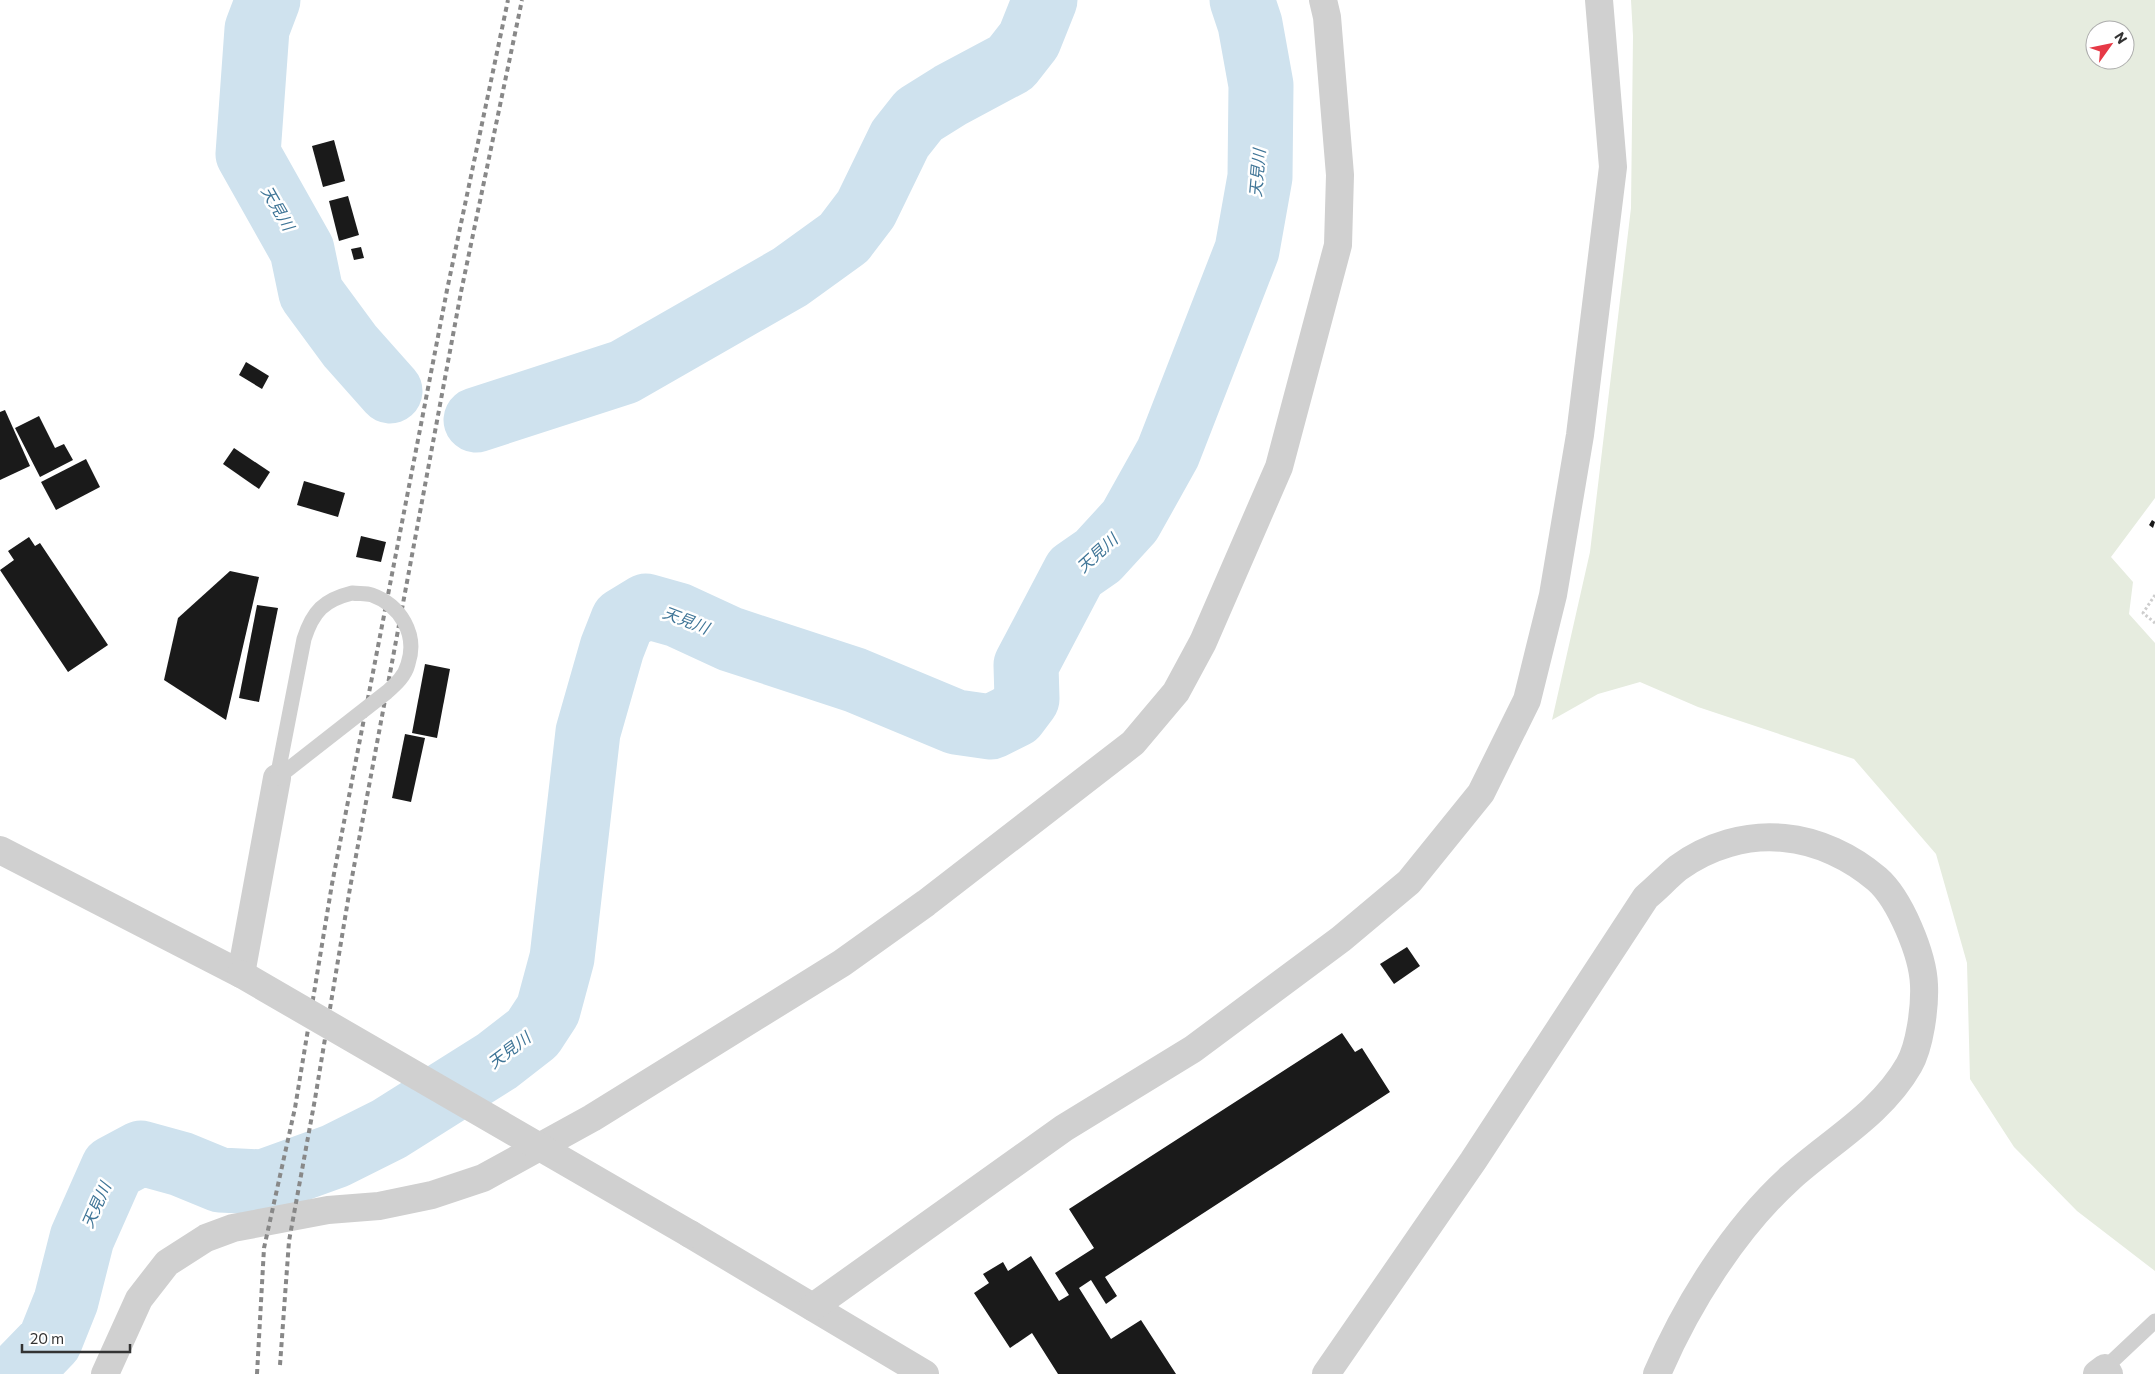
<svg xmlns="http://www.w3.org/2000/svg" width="2155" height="1374" font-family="Commissioner,'Noto Sans JP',sans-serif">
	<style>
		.green { fill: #e6ecdf; fill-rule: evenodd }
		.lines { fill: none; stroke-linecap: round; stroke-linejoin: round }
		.river { stroke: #cfe2ee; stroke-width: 65 }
		.building { fill: #1a1a1a }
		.path { stroke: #cdcdcd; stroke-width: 3; stroke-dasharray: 2.5 2.5; stroke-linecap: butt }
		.service { stroke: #d0d0d0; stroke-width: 15 }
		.minor { stroke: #d0d0d0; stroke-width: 28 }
		.tertiary { stroke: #d0d0d0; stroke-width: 28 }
		.rail { stroke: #888; stroke-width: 4; stroke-dasharray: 5 4; stroke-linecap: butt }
		.service-bridge { stroke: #d0d0d0; stroke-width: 15 }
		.tertiary-bridge { stroke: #d0d0d0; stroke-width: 28 }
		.labels { text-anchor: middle; stroke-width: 5; stroke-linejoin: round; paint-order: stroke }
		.water-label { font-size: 16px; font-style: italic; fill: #3f7597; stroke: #fff }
	</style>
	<rect width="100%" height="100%" fill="#fff"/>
	<path class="green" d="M1631 0H2155V498L2111 557 2133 582 2129 614 2155 643V1271L2077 1211 2014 1147 1970 1079 1967 963 1936 854 1854 759 1698 707 1640 682 1598 694 1552 720 1590 552 1631 208 1633 36ZM2095 30H2125V60H2095Z"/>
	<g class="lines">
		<g class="river">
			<path d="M268 0 257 29 248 154 302 250 311 293 350 346 390 391"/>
			<path d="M476 420 624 372 790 277 844 238 866 209 900 139 919 115 951 95 1011 63 1029 40 1045 0"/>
			<path d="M18 1374 50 1341 66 1301 82 1238 113 1168 141 1153 181 1164 220 1180 263 1182 335 1156 389 1129 497 1061 533 1033 548 1010 562 958 588 732 612 648 623 620 646 606 678 615 730 639 855 680 956 722 991 727 1015 715 1027 699 1026 665 1075 572 1098 556 1130 521 1168 453 1247 250 1260 177 1261 85 1250 24 1242 0"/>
		</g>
	</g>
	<g class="building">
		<path d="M334 140 345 181 323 187 312 146Z"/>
		<path d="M348 196 359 235 339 241 329 201Z"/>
		<path d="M361 247 364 258 354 260 351 249Z"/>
		<path d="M246 362 269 376 262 389 239 375Z"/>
		<path d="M5 410 30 466 0 480V412Z"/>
		<path d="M39 416 55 448 64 444 73 460 40 477 15 428Z"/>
		<path d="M234 448 270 472 259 489 223 464Z"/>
		<path d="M86 459 100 487 56 510 41 482Z"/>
		<path d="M304 481 345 493 338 517 297 505Z"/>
		<path d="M2152 520 2155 522 2153 528 2149 525Z"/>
		<path d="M361 536 386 542 381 562 356 557Z"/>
		<path d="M29 537 35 546 40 543 108 645 68 672 0 570 14 560 8 551Z"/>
		<path d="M230 571 259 577 226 720 164 680 178 618Z"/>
		<path d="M257 605 278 608 259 702 239 698Z"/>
		<path d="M425 664 450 669 437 738 412 733Z"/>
		<path d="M405 734 425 738 411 802 392 798Z"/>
		<path d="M1407 947 1420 966 1394 984 1380 964Z"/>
		<path d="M1342 1033 1355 1052 1362 1048 1390 1092 1105 1277 1117 1296 1106 1304 1091 1280 1079 1288 1111 1339 1141 1320 1176 1374H1058L1032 1333 1010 1348 974 1293 989 1283 983 1274 1003 1262 1008 1271 1031 1256 1059 1301 1069 1295 1055 1273 1094 1248 1069 1209Z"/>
	</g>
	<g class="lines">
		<path class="path" d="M2155 595 2143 613 2155 623"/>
		<path class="service" d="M2105 1368 2155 1321"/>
		<g class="minor">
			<path d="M105 1374 139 1299 167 1263 206 1238 233 1228 328 1210 379 1206 432 1195 483 1178 592 1118 842 963 926 903 1133 743 1176 692 1203 642 1279 467 1338 245 1340 175 1327 17 1323 0"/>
			<path d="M2097 1374 2105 1368 2109 1374"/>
		</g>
		<g class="tertiary">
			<path d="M0 850 241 974 277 778"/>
			<path d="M690 1234 925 1374"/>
			<path d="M813 1307 1064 1128 1193 1049 1341 939 1409 882 1481 793 1527 700 1553 595 1580 435 1613 167 1599 0"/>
			<path d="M1326 1374 1473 1161 1646 897C1657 888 1667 877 1678 868 1708 846 1747 834 1784 838 1818 841 1851 857 1877 879 1900 899 1923 955 1924 985 1925 1007 1920 1046 1909 1065 1881 1114 1831 1141 1790 1178 1734 1229 1687 1304 1657 1374"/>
		</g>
		<g class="rail">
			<path d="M280 1365 289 1241 315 1099 350 888 461 292 522 0"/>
			<path d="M257 1374 264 1248 295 1108 332 884 447 290 508 0"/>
		</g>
		<path class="service-bridge" d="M352 593C359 594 366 593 372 595 400 605 418 634 408 664 405 676 396 684 387 692L277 778 304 639C313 611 324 600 352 593Z"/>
		<path class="tertiary-bridge" d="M241 974 690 1234"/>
	</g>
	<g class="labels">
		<g class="water-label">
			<text transform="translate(1257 173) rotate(-85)" y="6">天見川</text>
			<text transform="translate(278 208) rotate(60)" y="6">天見川</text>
			<text transform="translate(1097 553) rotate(-42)" y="6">天見川</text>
			<text transform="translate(686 620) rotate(21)" y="6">天見川</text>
			<text transform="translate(509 1050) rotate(-37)" y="6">天見川</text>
			<text transform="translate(96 1205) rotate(-66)" y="6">天見川</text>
		</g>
	</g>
	<g transform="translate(2110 45) rotate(57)"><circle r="24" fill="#ffffff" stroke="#adadad"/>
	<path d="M0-4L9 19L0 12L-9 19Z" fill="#e63946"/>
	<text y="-8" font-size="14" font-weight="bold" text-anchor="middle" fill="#333333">N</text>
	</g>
	<path d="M22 1344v8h108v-8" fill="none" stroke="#333333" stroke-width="2.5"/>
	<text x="30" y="1344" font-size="15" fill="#333333" stroke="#ffffff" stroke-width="4" paint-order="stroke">20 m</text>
</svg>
